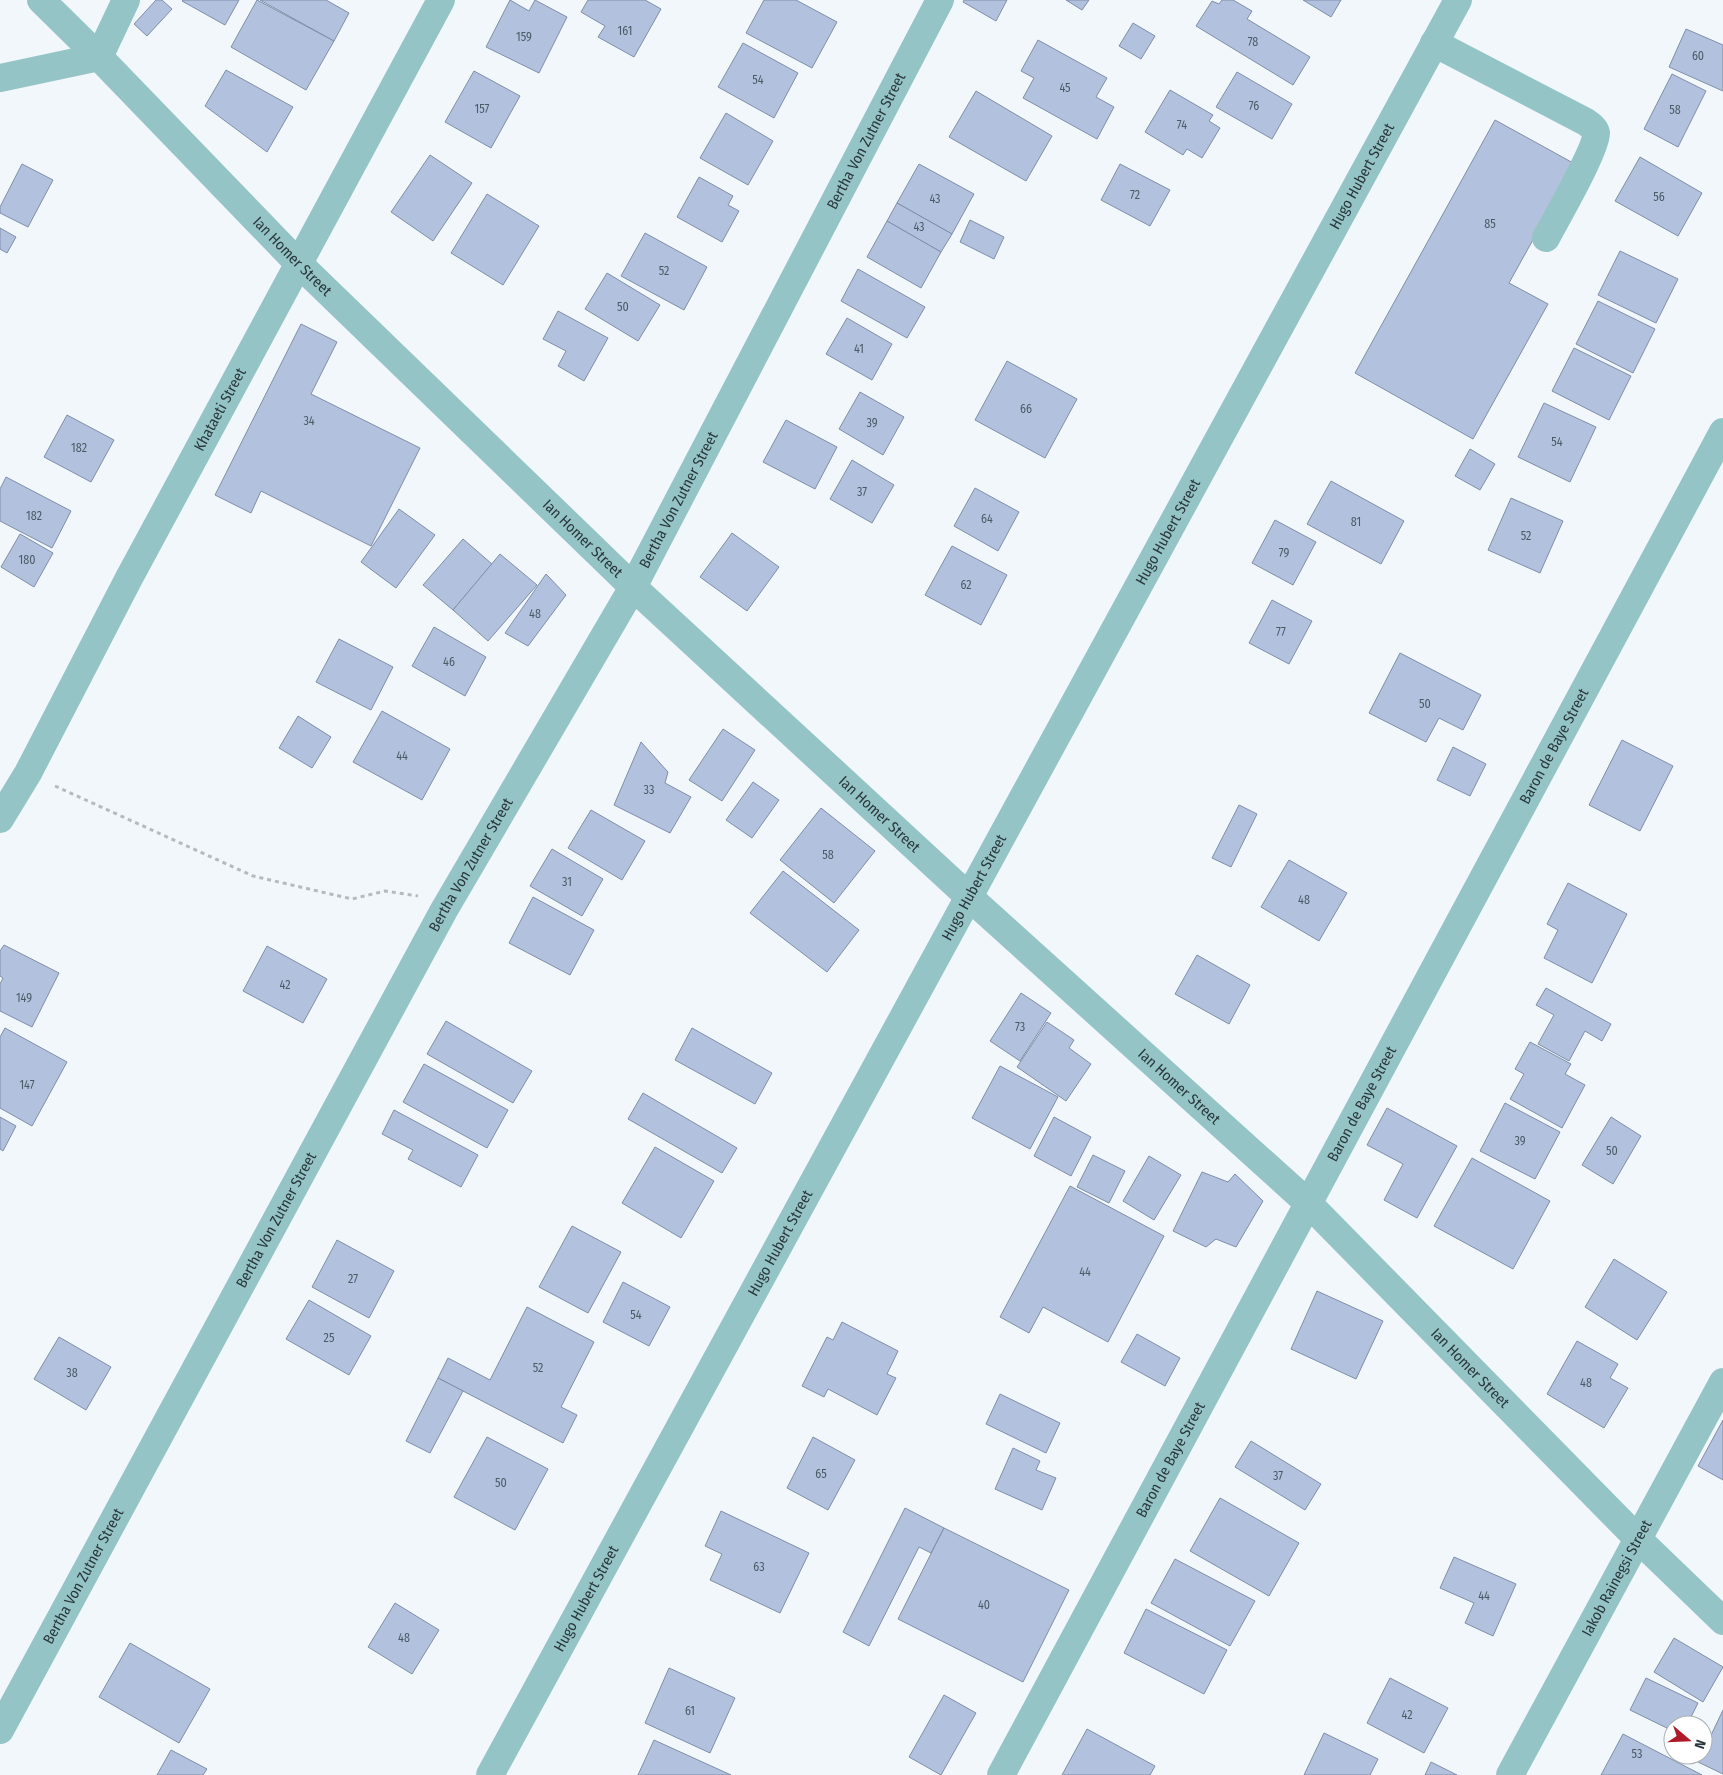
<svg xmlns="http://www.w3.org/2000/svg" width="1723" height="1775" font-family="'Fira Sans Condensed',sans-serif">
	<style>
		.building { fill: #b2c2de; stroke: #7f8ea9 }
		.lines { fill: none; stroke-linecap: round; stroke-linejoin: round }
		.path { stroke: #b3bbc0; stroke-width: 3; stroke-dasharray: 4 4; stroke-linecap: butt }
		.minor { stroke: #95c4c6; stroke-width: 28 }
		.labels { text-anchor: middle; stroke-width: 5; stroke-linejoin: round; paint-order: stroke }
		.number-label { font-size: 12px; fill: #4c5a66 }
		.street-label { font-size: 15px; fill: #2a373e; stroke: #fff }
	</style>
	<rect width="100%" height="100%" fill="#f1f7fb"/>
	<g class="building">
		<path d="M156 0H162L172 9 147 36 134 24Z"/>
		<path d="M183 0H239L225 25 182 1Z"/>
		<path d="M257 0 334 41 306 90 231 47Z"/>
		<path d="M260 0H326L349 13 334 41Z"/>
		<path d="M510 0 529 11 535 0 567 17 539 73 486 47Z"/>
		<path d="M588 0H645L661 9 634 57 598 37 605 26 581 12Z"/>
		<path d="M764 0H796L837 22 812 68 746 33Z"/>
		<path d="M964 0H1007L996 21 963 2Z"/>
		<path d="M1066 0H1089L1082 10Z"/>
		<path d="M1222 0H1233L1252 11 1247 19 1310 57 1293 85 1196 26 1212 1 1219 4Z"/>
		<path d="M1303 0H1341L1331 17Z"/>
		<path d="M1133 23 1155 36 1141 59 1119 46Z"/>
		<path d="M1686 29 1723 45V91L1669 67Z"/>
		<path d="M1038 40 1107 78 1096 97 1114 107 1097 139 1023 98 1034 78 1021 71Z"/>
		<path d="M743 43 798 73 774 118 718 87Z"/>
		<path d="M226 70 293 107 267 152 205 106Z"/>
		<path d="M474 71 520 96 491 148 445 122Z"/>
		<path d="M1237 72 1292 104 1272 139 1216 107Z"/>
		<path d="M1672 74 1706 91 1678 147 1644 129Z"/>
		<path d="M1170 90 1213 115 1209 121 1220 128 1202 158 1187 149 1183 155 1145 132Z"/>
		<path d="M976 91 1052 136 1026 181 949 137Z"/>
		<path d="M726 113 773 141 748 185 700 158Z"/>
		<path d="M1495 120 1575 164 1509 283 1548 304 1473 439 1355 373Z"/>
		<path d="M430 155 472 183 433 241 391 212Z"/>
		<path d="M1640 157 1702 193 1678 236 1615 201Z"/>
		<path d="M22 164 53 180 28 227 0 213V207Z"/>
		<path d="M919 164 974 194 952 234 897 203Z"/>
		<path d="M1120 164 1170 190 1150 226 1101 200Z"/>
		<path d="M699 177 733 196 728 205 739 211 722 242 677 217Z"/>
		<path d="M487 194 539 226 503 285 451 253Z"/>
		<path d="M897 203 952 234 941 252 887 221Z"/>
		<path d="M970 220 1004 237 994 259 960 242Z"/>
		<path d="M887 221 941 252 921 288 867 257Z"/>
		<path d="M0 228 16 237 7 253 0 249Z"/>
		<path d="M645 233 707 267 684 310 621 276Z"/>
		<path d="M1620 251 1678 279 1656 323 1598 295Z"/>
		<path d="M858 269 925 307 907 338 841 301Z"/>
		<path d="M607 273 660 305 638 341 585 309Z"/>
		<path d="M1598 301 1655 329 1633 373 1576 344Z"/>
		<path d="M558 311 608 338 584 381 558 366 566 351 543 339Z"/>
		<path d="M847 318 892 344 872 380 826 354Z"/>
		<path d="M301 324 337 342 311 394 420 448 371 546 261 491 251 513 215 495Z"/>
		<path d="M1574 348 1631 376 1609 420 1552 391Z"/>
		<path d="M1007 361 1077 399 1045 458 975 420Z"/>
		<path d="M860 392 904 417 883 455 839 429Z"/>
		<path d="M1544 403 1596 427 1570 482 1518 457Z"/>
		<path d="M67 415 114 440 91 482 44 457Z"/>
		<path d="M786 420 837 447 815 489 763 462Z"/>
		<path d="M1470 449 1495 464 1480 490 1455 476Z"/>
		<path d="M852 460 894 485 872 523 830 499Z"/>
		<path d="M6 477 71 511 52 548 0 521V489Z"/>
		<path d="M1331 481 1404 521 1381 564 1307 524Z"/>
		<path d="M975 488 1019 512 998 551 954 526Z"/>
		<path d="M1511 498 1563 521 1540 573 1488 550Z"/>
		<path d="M399 509 435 535 396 588 361 562Z"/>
		<path d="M1275 520 1316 542 1293 585 1252 563Z"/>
		<path d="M732 533 779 567 747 611 700 577Z"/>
		<path d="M20 534 53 553 34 587 1 567Z"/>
		<path d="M463 539 492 564 453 610 423 585Z"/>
		<path d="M952 546 1007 575 981 625 925 595Z"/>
		<path d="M500 554 537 585 488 641 453 610Z"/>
		<path d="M546 574 566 595 528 646 505 633Z"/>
		<path d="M1272 600 1312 621 1289 664 1249 643Z"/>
		<path d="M434 627 486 657 465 696 412 666Z"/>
		<path d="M339 639 393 667 371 710 316 682Z"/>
		<path d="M1400 653 1481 695 1463 730 1439 718 1426 742 1369 713Z"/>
		<path d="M382 711 450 749 422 800 353 762Z"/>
		<path d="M298 716 331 737 312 768 279 748Z"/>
		<path d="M723 729 755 750 722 801 689 780Z"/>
		<path d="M1622 740 1673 766 1640 831 1589 805Z"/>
		<path d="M641 742 668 772 665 783 691 797 670 833 614 805Z"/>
		<path d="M1453 747 1486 764 1470 796 1437 780Z"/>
		<path d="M753 782 779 800 752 838 726 820Z"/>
		<path d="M1239 805 1257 814 1231 867 1212 858Z"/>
		<path d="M821 808 875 851 834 903 780 860Z"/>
		<path d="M591 810 645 841 622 880 568 848Z"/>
		<path d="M552 849 603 879 582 916 530 886Z"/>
		<path d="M1289 860 1347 893 1319 941 1261 907Z"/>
		<path d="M783 871 859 930 827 972 750 913Z"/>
		<path d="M1568 883 1627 914 1592 983 1544 958 1558 930 1547 924Z"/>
		<path d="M533 897 594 930 570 975 509 943Z"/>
		<path d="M4 945 59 973 32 1027 0 1011V984L3 978 0 976V951Z"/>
		<path d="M267 946 327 979 303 1023 243 991Z"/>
		<path d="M1197 955 1250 985 1229 1024 1175 994Z"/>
		<path d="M1546 988 1611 1024 1602 1041 1585 1031 1569 1061 1538 1044 1554 1015 1536 1005Z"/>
		<path d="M1021 993 1051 1013 1020 1061 990 1041Z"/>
		<path d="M446 1021 532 1071 513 1103 427 1054Z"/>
		<path d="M1047 1022 1074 1040 1069 1048 1091 1064 1066 1101 1017 1067Z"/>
		<path d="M5 1028 67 1062 32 1126 0 1108V1037Z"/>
		<path d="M692 1028 772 1073 755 1104 675 1060Z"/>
		<path d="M1530 1042 1571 1064 1565 1074 1585 1085 1562 1128 1510 1099 1524 1074 1515 1069Z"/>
		<path d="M424 1064 508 1110 487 1148 403 1102Z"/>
		<path d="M1000 1066 1058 1097 1030 1149 972 1118Z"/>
		<path d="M643 1093 737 1148 722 1173 628 1119Z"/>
		<path d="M1505 1103 1560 1132 1535 1179 1480 1151Z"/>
		<path d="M1387 1108 1457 1146 1417 1218 1384 1200 1403 1164 1367 1145Z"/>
		<path d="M394 1110 478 1155 461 1187 408 1159 413 1150 382 1134Z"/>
		<path d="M0 1117 16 1126 3 1151 0 1149Z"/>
		<path d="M1054 1117 1091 1137 1071 1176 1034 1156Z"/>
		<path d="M1611 1117 1641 1136 1613 1184 1582 1165Z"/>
		<path d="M655 1147 714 1181 681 1238 622 1203Z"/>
		<path d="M1093 1155 1125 1171 1109 1203 1077 1187Z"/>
		<path d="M1149 1156 1181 1175 1154 1220 1123 1201Z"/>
		<path d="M1472 1158 1550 1201 1513 1269 1434 1226Z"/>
		<path d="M1202 1172 1228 1182 1235 1174 1263 1201 1236 1247 1216 1239 1206 1247 1173 1231Z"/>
		<path d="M1070 1186 1164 1236 1108 1342 1043 1307 1029 1333 1000 1317Z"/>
		<path d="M572 1226 621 1252 588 1313 539 1287Z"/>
		<path d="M337 1240 394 1271 369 1318 312 1287Z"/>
		<path d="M1614 1259 1667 1292 1637 1340 1585 1307Z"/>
		<path d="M623 1282 670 1307 649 1346 603 1322Z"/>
		<path d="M1317 1291 1383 1321 1356 1379 1291 1349Z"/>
		<path d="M309 1300 371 1336 349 1375 286 1339Z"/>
		<path d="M527 1307 594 1342 561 1407 577 1415 563 1443 438 1378 448 1358 490 1380Z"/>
		<path d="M842 1322 898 1351 887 1374 896 1378 877 1415 828 1389 824 1397 802 1386 827 1337 833 1340Z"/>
		<path d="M1137 1334 1180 1358 1165 1386 1121 1362Z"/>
		<path d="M59 1337 111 1367 86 1410 34 1379Z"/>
		<path d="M1577 1341 1618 1364 1610 1378 1628 1388 1604 1428 1547 1394Z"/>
		<path d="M438 1378 463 1391 430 1453 406 1441Z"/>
		<path d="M1000 1394 1060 1423 1046 1453 986 1424Z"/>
		<path d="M1723 1420V1480L1698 1466Z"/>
		<path d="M487 1437 548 1469 515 1530 454 1497Z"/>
		<path d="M813 1437 855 1460 828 1510 787 1488Z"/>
		<path d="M1251 1441 1321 1484 1305 1510 1235 1467Z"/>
		<path d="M1013 1448 1040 1461 1036 1470 1056 1478 1042 1510 995 1489Z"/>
		<path d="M1220 1498 1299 1543 1269 1596 1190 1551Z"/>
		<path d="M905 1508 944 1528 931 1553 919 1547 869 1646 843 1632Z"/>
		<path d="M721 1511 809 1553 780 1613 710 1580 722 1554 705 1546Z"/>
		<path d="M944 1528 1069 1590 1023 1682 898 1619Z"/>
		<path d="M1454 1557 1516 1584 1493 1636 1465 1623 1474 1603 1440 1588Z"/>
		<path d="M1175 1559 1255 1601 1230 1646 1151 1603Z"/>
		<path d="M395 1603 439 1630 412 1674 368 1647Z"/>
		<path d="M1146 1609 1227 1650 1204 1694 1124 1653Z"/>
		<path d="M1674 1638 1723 1667 1703 1702 1654 1672Z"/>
		<path d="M130 1643 210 1689 179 1743 99 1697Z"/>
		<path d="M669 1668 735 1698 710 1753 645 1723Z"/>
		<path d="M1390 1678 1448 1708 1424 1753 1367 1723Z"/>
		<path d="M1646 1678 1698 1703 1687 1725H1673V1731L1630 1710Z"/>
		<path d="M944 1695 976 1713 941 1775 909 1757Z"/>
		<path d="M1723 1710V1774L1698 1762 1701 1755H1703V1752Z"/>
		<path d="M1087 1729 1155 1766 1150 1775H1062Z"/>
		<path d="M1324 1733 1378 1759 1370 1775H1304Z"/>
		<path d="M1623 1734 1702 1775H1601Z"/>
		<path d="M654 1740 731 1775H638Z"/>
		<path d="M171 1750 207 1769 203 1775H157Z"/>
		<path d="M1431 1762 1457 1775H1425Z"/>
	</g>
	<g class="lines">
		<path class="path" d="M55 786 253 876 352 899 385 891 418 896"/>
		<g class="minor">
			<path id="s1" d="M41 0 99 57 298 263 633 587 968 896 1308 1203 1639 1540 1723 1621"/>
			<path d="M1434 43 1586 122C1590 125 1595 128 1596 133 1597 148 1555 221 1546 238"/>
			<path d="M0 78 99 57 126 0"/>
			<path id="s2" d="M0 819 28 773 129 578 441 0"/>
			<path id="s3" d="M0 1730 444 910 633 587 940 0"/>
			<path id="s4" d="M490 1775 1458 0"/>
			<path id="s5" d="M1001 1775 1723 432"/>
			<path id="s6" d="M1510 1775 1723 1382"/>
		</g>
	</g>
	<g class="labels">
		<g class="number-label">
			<text x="625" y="35">161</text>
			<text x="524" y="41">159</text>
			<text x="1253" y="46">78</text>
			<text x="1698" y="60">60</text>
			<text x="758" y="84">54</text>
			<text x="1065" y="92">45</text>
			<text x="1254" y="110">76</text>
			<text x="482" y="113">157</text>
			<text x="1675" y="114">58</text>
			<text x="1182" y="129">74</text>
			<text x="1135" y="199">72</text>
			<text x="1659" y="201">56</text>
			<text x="935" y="203">43</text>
			<text x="1490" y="228">85</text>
			<text x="919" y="231">43</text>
			<text x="664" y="275">52</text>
			<text x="623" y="311">50</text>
			<text x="859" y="353">41</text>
			<text x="1026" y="413">66</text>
			<text x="309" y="425">34</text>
			<text x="872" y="427">39</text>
			<text x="1557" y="446">54</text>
			<text x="79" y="452">182</text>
			<text x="862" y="496">37</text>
			<text x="34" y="520">182</text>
			<text x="987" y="523">64</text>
			<text x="1356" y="526">81</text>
			<text x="1526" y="540">52</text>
			<text x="1284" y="557">79</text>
			<text x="27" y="564">180</text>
			<text x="966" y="589">62</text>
			<text x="535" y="618">48</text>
			<text x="1281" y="636">77</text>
			<text x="449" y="666">46</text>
			<text x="1425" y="708">50</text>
			<text x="402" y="760">44</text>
			<text x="649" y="794">33</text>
			<text x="828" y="859">58</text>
			<text x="567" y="886">31</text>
			<text x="1304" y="904">48</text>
			<text x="285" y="989">42</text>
			<text x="24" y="1002">149</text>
			<text x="1020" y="1031">73</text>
			<text x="27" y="1089">147</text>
			<text x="1520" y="1145">39</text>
			<text x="1612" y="1155">50</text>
			<text x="1085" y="1276">44</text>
			<text x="353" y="1283">27</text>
			<text x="636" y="1319">54</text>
			<text x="329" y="1342">25</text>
			<text x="538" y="1372">52</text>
			<text x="72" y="1377">38</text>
			<text x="1586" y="1387">48</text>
			<text x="821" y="1478">65</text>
			<text x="1278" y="1480">37</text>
			<text x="501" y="1487">50</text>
			<text x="759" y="1571">63</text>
			<text x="1484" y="1600">44</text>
			<text x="984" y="1609">40</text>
			<text x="404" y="1642">48</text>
			<text x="690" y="1715">61</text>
			<text x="1407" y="1719">42</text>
			<text x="1637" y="1758">53</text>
		</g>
		<g class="street-label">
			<text dy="5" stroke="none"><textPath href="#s3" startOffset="1810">Bertha Von Zutner Street</textPath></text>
			<text dy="5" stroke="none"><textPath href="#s4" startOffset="1821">Hugo Hubert Street</textPath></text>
			<text dy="5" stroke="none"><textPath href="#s1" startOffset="359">Ian Homer Street</textPath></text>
			<text dy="5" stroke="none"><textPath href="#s2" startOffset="465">Khataeti Street</textPath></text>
			<text dy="5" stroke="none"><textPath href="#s3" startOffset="1405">Bertha Von Zutner Street</textPath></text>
			<text dy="5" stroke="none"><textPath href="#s4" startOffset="1416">Hugo Hubert Street</textPath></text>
			<text dy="5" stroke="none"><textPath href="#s1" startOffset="764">Ian Homer Street</textPath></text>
			<text dy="5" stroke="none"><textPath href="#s5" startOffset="1168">Baron de Baye Street</textPath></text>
			<text dy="5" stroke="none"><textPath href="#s1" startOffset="1169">Ian Homer Street</textPath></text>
			<text dy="5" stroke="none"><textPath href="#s3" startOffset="985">Bertha Von Zutner Street</textPath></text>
			<text dy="5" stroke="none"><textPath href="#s4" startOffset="1011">Hugo Hubert Street</textPath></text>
			<text dy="5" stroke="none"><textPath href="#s1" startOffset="1574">Ian Homer Street</textPath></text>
			<text dy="5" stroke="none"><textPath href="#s5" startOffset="762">Baron de Baye Street</textPath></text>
			<text dy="5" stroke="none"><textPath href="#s3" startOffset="580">Bertha Von Zutner Street</textPath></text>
			<text dy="5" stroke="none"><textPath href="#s4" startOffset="606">Hugo Hubert Street</textPath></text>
			<text dy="5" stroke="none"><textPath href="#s1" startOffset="1979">Ian Homer Street</textPath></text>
			<text dy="5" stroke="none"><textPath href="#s5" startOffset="358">Baron de Baye Street</textPath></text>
			<text dy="5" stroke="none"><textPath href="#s3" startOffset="175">Bertha Von Zutner Street</textPath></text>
			<text dy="5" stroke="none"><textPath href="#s6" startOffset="224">Iakob Rainegsi Street</textPath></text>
			<text dy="5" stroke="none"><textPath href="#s4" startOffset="201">Hugo Hubert Street</textPath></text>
		</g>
	</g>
	<g transform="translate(1688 1740) rotate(109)"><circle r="24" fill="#ffffff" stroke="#aaafb2"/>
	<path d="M0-4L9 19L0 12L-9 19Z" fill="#ae1a29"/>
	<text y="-8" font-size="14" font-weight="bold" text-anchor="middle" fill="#2a373e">N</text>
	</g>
</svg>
